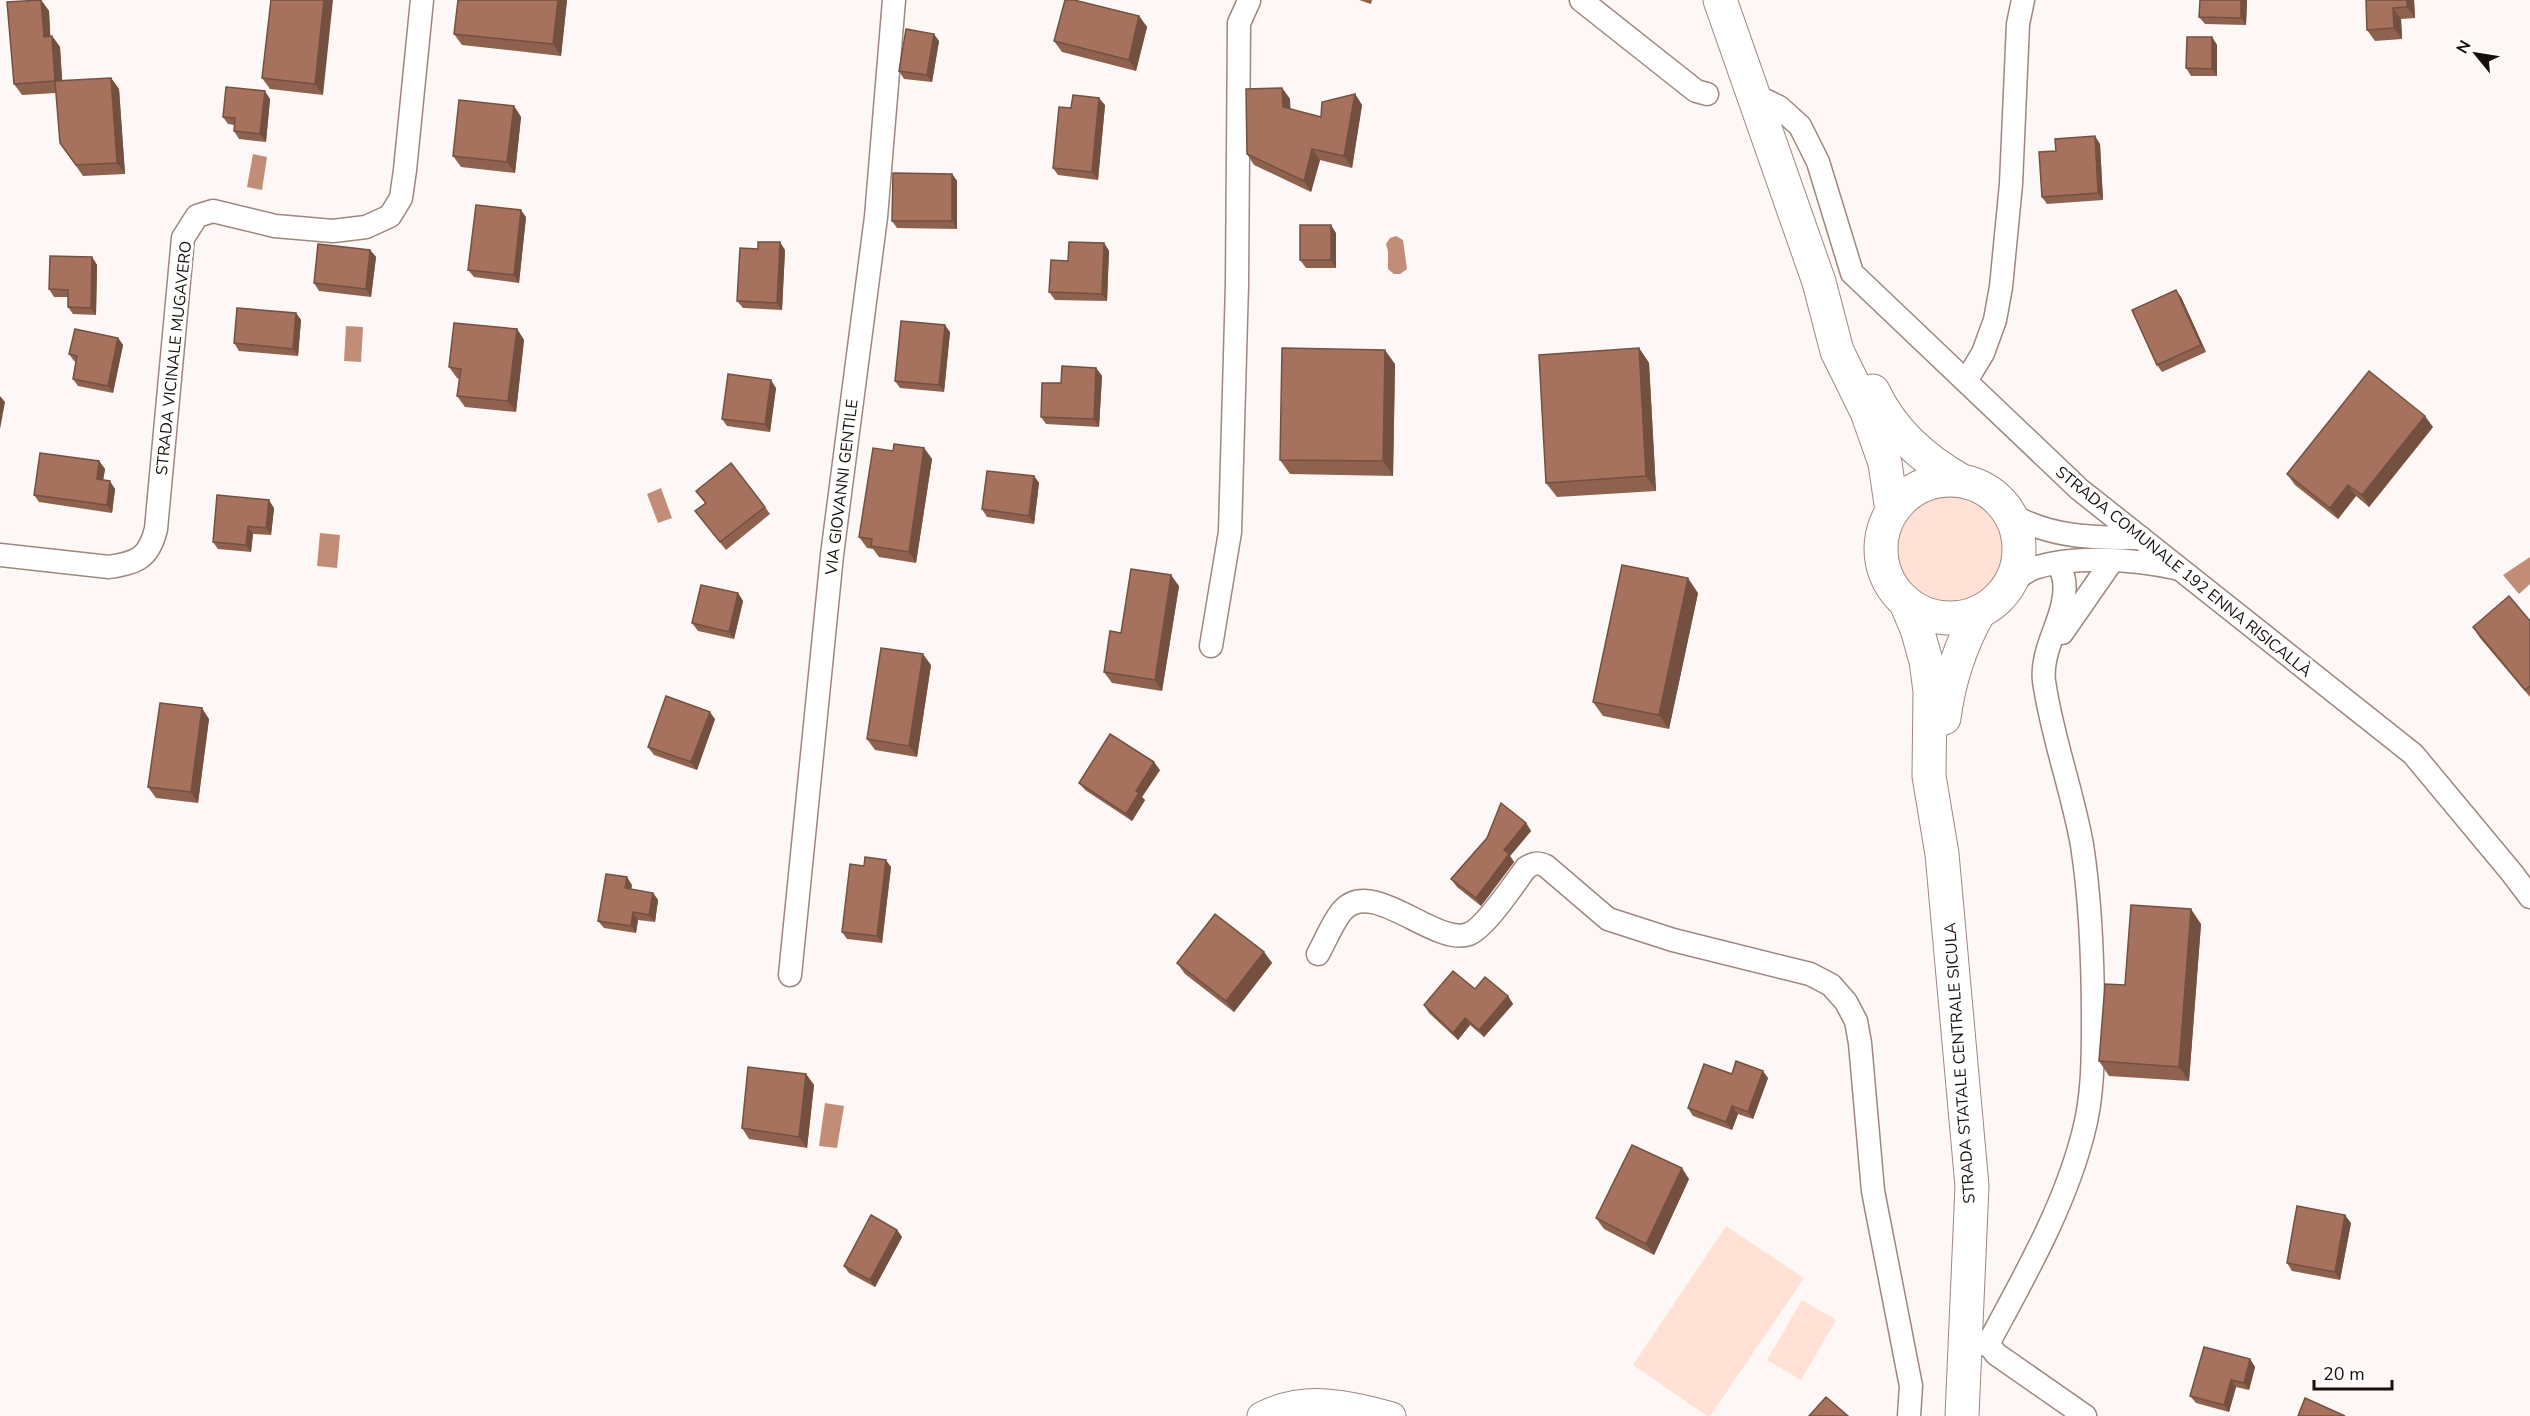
<svg xmlns="http://www.w3.org/2000/svg" width="2530" height="1416" font-family="'Nunito Sans',sans-serif">
	<style>
		.green { fill: #ffe1d5 }
		.water { fill: #c28d77 }
		.lines { fill: none; stroke-linecap: round; stroke-linejoin: round }
		.minor-casing { stroke: #9e877e; stroke-width: 25 }
		.tertiary-casing { stroke: #9e877e; stroke-width: 29 }
		.primary-casing { stroke: #9e877e; stroke-width: 35 }
		.minor { stroke: #fff; stroke-width: 22 }
		.tertiary { stroke: #fff; stroke-width: 27 }
		.primary { stroke: #fff; stroke-width: 33 }
		.wall { fill: #8f6250 }
		.shaded-wall { fill: #745041 }
		.building { fill: #a6725d; stroke: #745041; stroke-width: 1.5 }
		.labels { text-anchor: middle; stroke-width: 6; stroke-linejoin: round; paint-order: stroke }
		.street-label { font-size: 16px; fill: #170f0c; stroke: #fff }
	</style>
	<rect width="100%" height="100%" fill="#fdf7f5"/>
	<g class="green">
		<circle cx="1950" cy="548" r="59"/>
		<path d="M1726 1226 1804 1278 1710 1416H1707L1633 1365Z"/>
		<path d="M1802 1300 1836 1320 1801 1380 1767 1360Z"/>
	</g>
	<g class="water">
		<path d="M253 154 267 157 262 190 247 187Z"/>
		<path d="M1396 236 1403 240 1407 269 1400 274H1394L1388 269V251L1386 244 1390 238Z"/>
		<path d="M346 326 363 327 361 362 344 361Z"/>
		<path d="M661 488 672 518 658 523 647 494Z"/>
		<path d="M320 533 340 535 337 568 317 566Z"/>
		<path d="M2530 557V584L2519 594 2503 575Z"/>
		<path d="M825 1103 844 1106 837 1148 819 1146Z"/>
	</g>
	<g class="lines">
		<defs>
			<g id="minor">
				<path d="M1581 0 1696 91 1707 94"/>
				<path d="M1754 95 1779 107 1800 126 1818 162 1852 273 2079 489 2413 754 2512 873 2530 897"/>
				<path d="M1966 381 1983 353 1995 320 2001 287 2011 184 2018 24 2023 0"/>
				<path d="M2010 514C2051 538 2095 538 2141 538"/>
				<path d="M0 555 109 567C137 563 149 558 156 529L183 238 197 216 213 211 275 226 333 231 366 227 390 216 401 198 405 170 422 0"/>
				<path d="M2010 583C2018 578 2026 571 2034 568 2075 555 2133 559 2175 568"/>
				<path d="M2062 633 2112 561"/>
				<path d="M1211 646 1230 532 1237 284 1239 23 1249 1"/>
				<path d="M1318 954C1326 940 1333 921 1343 910 1373 877 1436 947 1469 934 1486 927 1514 884 1526 868 1533 863 1538 862 1546 866L1608 919 1673 940 1810 974 1831 985 1846 1002 1856 1021 1860 1043 1873 1191 1911 1386 1909 1416"/>
				<path d="M790 975 832 555 876 217 894 0"/>
				<path d="M1988 1344 1996 1354 2085 1416"/>
				<path d="M1964 1345 1988 1344C2024 1277 2064 1208 2083 1134 2093 1098 2093 1058 2093 1021 2093 962 2091 903 2082 845 2072 789 2052 737 2044 681 2040 646 2069 614 2064 580 2063 574 2060 568 2058 563"/>
			</g>
			<path id="tertiary" d="M1261 1416C1305 1393 1347 1404 1392 1416"/>
			<g id="primary">
				<path d="M1720 0 1819 282 1837 351 1867 412 1885 463 1892 511"/>
				<path d="M1873 391C1892 431 1922 458 1960 480"/>
				<circle cx="1950" cy="549" r="69"/>
				<path d="M1906 603 1917 629 1926 661 1930 691 1929 776 1942 854 1972 1186 1962 1416"/>
				<path d="M1944 718C1949 679 1960 646 1979 612"/>
			</g>
		</defs>
		<use href="#minor" class="minor-casing"/>
		<use href="#tertiary" class="tertiary-casing"/>
		<use href="#primary" class="primary-casing"/>
		<use href="#minor" class="minor"/>
		<use href="#tertiary" class="tertiary"/>
		<use href="#primary" class="primary"/>
	</g>
	<g class="wall">
		<path d="M41 0 49 11 50 36H52L60 47 62 81 111 78 119 89 125 174 83 176 60 143 56 93 22 95 14 84Z"/>
		<path d="M271 0 323 95 270 89 262 78Z"/>
		<path d="M458 0H567L561 56 462 45 454 34Z"/>
		<path d="M1359 0H1372L1371 4Z"/>
		<path d="M2200 0H2247L2246 25 2205 24 2199 17Z"/>
		<path d="M2366 0H2414L2415 18 2401 19 2402 39 2375 41 2367 30Z"/>
		<path d="M1139 16 1147 27 1136 71 1062 52 1054 41Z"/>
		<path d="M2212 37 2217 45V76H2191L2186 68Z"/>
		<path d="M939 41 932 82 904 79 899 71Z"/>
		<path d="M1282 88 1290 99V109L1321 117 1355 94 1362 105 1352 168 1320 160 1311 192 1254 165 1247 154Z"/>
		<path d="M270 99 266 142 239 139 234 131V125L228 124 223 117Z"/>
		<path d="M1105 105 1098 180 1058 175 1053 168 1071 108Z"/>
		<path d="M514 106 521 117 515 173 461 167 453 156Z"/>
		<path d="M2100 144 2103 200 2047 204 2042 197 2056 151Z"/>
		<path d="M952 174 957 181V229L897 228 892 221Z"/>
		<path d="M526 217 519 283 474 277 468 270Z"/>
		<path d="M1336 233V268H1306L1300 260Z"/>
		<path d="M1104 243 1109 251 1107 301 1055 300 1049 292 1068 261Z"/>
		<path d="M370 250 376 257 371 297 319 291 314 283Z"/>
		<path d="M785 250 782 310 743 308 737 301Z"/>
		<path d="M92 257 97 265 96 315 73 314 68 307V297H54L49 289Z"/>
		<path d="M2181 297 2206 352 2162 372 2157 365Z"/>
		<path d="M296 313 301 320 298 356 239 351 234 343Z"/>
		<path d="M517 329 524 340 516 412 465 407 457 396 459 379 457 378 449 367Z"/>
		<path d="M950 332 944 392 900 388 895 381Z"/>
		<path d="M118 338 123 345 113 393 78 386 73 379 76 362 74 361 69 354Z"/>
		<path d="M1639 348 1649 363 1656 491 1557 497 1546 483Z"/>
		<path d="M1395 364 1393 476 1290 474 1280 460Z"/>
		<path d="M1096 368 1102 376 1099 427 1046 424 1041 417Z"/>
		<path d="M776 388 770 432 727 426 722 419Z"/>
		<path d="M2433 427 2369 507 2356 496 2338 519 2295 485 2287 474Z"/>
		<path d="M924 448 932 459 916 563 879 557 873 549 867 548 859 537 893 451Z"/>
		<path d="M99 461 105 469 103 480 115 489 112 513 39 502 34 495Z"/>
		<path d="M1034 476 1039 483 1034 524 987 517 982 509Z"/>
		<path d="M696 491 765 507 770 514 726 550 695 511 705 503Z"/>
		<path d="M274 508 271 535 253 534 251 552 218 549 213 542Z"/>
		<path d="M1179 586 1162 691 1112 683 1104 672 1121 633Z"/>
		<path d="M738 593 743 601 734 639 698 631 692 623Z"/>
		<path d="M1698 593 1669 729 1603 716 1593 702Z"/>
		<path d="M2530 621V697L2480 638 2473 627Z"/>
		<path d="M931 665 917 757 875 750 867 739Z"/>
		<path d="M209 719 198 803 156 798 148 787Z"/>
		<path d="M715 719 697 770 654 755 648 747Z"/>
		<path d="M1160 770 1142 797 1145 800 1132 821 1085 790 1079 783Z"/>
		<path d="M1526 823 1531 831 1510 856 1514 862 1481 906 1457 887 1451 879Z"/>
		<path d="M864 866 891 867 882 943 847 939 842 932Z"/>
		<path d="M632 885 631 889 653 893 658 900 655 922 638 920 636 933 604 928 598 921Z"/>
		<path d="M2201 924 2189 1081 2109 1076 2099 1061 2125 985Z"/>
		<path d="M1264 952 1272 963 1234 1012 1185 974 1177 963Z"/>
		<path d="M1475 989 1508 996 1513 1004 1484 1037 1470 1025 1458 1040 1429 1013 1424 1005Z"/>
		<path d="M806 1074 814 1085 807 1148 749 1139 742 1128Z"/>
		<path d="M1732 1074 1768 1078 1753 1119 1738 1114 1732 1130 1693 1116 1688 1108Z"/>
		<path d="M1689 1179 1654 1255 1604 1229 1596 1218Z"/>
		<path d="M2351 1223 2340 1280 2292 1271 2287 1263Z"/>
		<path d="M897 1230 902 1237 875 1287 849 1273 844 1266Z"/>
		<path d="M2250 1359 2255 1367 2249 1390 2236 1387 2229 1412 2196 1403 2190 1396Z"/>
	</g>
	<g class="shaded-wall">
		<path d="M41 0 49 11 51 48 44 37Z"/>
		<path d="M324 0H333L323 95 315 84Z"/>
		<path d="M558 0H567L561 56 553 44Z"/>
		<path d="M2241 0H2247L2246 25 2241 18Z"/>
		<path d="M2407 0H2414L2415 18 2407 7Z"/>
		<path d="M2393 8 2401 19 2402 39 2394 28Z"/>
		<path d="M1139 16 1147 27 1136 71 1129 60Z"/>
		<path d="M934 34 939 41 932 82 927 75Z"/>
		<path d="M52 36 60 47 63 92 55 81Z"/>
		<path d="M2212 37 2217 45V76L2212 69Z"/>
		<path d="M111 78 119 89 125 174 117 163Z"/>
		<path d="M1282 88 1290 99 1291 119 1283 107Z"/>
		<path d="M265 91 270 99 266 142 260 134Z"/>
		<path d="M1355 94 1362 105 1352 168 1344 156Z"/>
		<path d="M1099 98 1105 105 1098 180 1092 172Z"/>
		<path d="M514 106 521 117 515 173 507 162Z"/>
		<path d="M2095 136 2100 144 2103 200 2098 193Z"/>
		<path d="M1312 149 1320 160 1311 192 1304 181Z"/>
		<path d="M952 174 957 181V229L952 221Z"/>
		<path d="M521 210 526 217 519 283 514 275Z"/>
		<path d="M1331 225 1336 233V268L1331 260Z"/>
		<path d="M780 242 785 250 782 310 777 303Z"/>
		<path d="M1104 243 1109 251 1107 301 1102 294Z"/>
		<path d="M370 250 376 257 371 297 366 289Z"/>
		<path d="M92 257 97 265 96 315 91 308Z"/>
		<path d="M2176 290 2181 297 2206 352 2201 345Z"/>
		<path d="M296 313 301 320 298 356 293 349Z"/>
		<path d="M945 325 950 332 944 392 939 385Z"/>
		<path d="M517 329 524 340 516 412 508 401Z"/>
		<path d="M118 338 123 345 113 393 108 386Z"/>
		<path d="M1639 348 1649 363 1656 491 1646 476Z"/>
		<path d="M1385 350 1395 364 1393 476 1383 461Z"/>
		<path d="M1096 368 1102 376 1099 427 1094 419Z"/>
		<path d="M771 380 776 388 770 432 765 424Z"/>
		<path d="M0 396 5 402 0 429Z"/>
		<path d="M2425 416 2433 427 2369 507 2362 495Z"/>
		<path d="M924 448 932 459 916 563 909 552Z"/>
		<path d="M99 461 105 469 102 487 97 479Z"/>
		<path d="M1034 476 1039 483 1034 524 1029 516Z"/>
		<path d="M110 481 115 489 112 513 107 505Z"/>
		<path d="M2348 485 2356 496 2338 519 2330 508Z"/>
		<path d="M269 500 274 508 271 535 266 528Z"/>
		<path d="M248 526 253 534 251 552 246 545Z"/>
		<path d="M1171 575 1179 586 1162 691 1155 680Z"/>
		<path d="M1688 578 1698 593 1669 729 1659 715Z"/>
		<path d="M738 593 743 601 734 639 729 632Z"/>
		<path d="M923 654 931 665 917 757 909 746Z"/>
		<path d="M202 708 209 719 198 803 191 792Z"/>
		<path d="M710 712 715 719 697 770 691 762Z"/>
		<path d="M1154 762 1160 770 1142 797 1145 800 1132 821 1126 814 1136 791Z"/>
		<path d="M1526 823 1531 831 1510 856 1514 862 1481 906 1476 898 1504 850Z"/>
		<path d="M886 860 891 867 882 943 877 936Z"/>
		<path d="M627 877 632 885 630 896 625 888Z"/>
		<path d="M653 893 658 900 655 922 649 915Z"/>
		<path d="M2191 909 2201 924 2189 1081 2179 1067Z"/>
		<path d="M633 912 638 920 636 933 631 926Z"/>
		<path d="M1264 952 1272 963 1234 1012 1226 1001Z"/>
		<path d="M1508 996 1513 1004 1484 1037 1479 1030Z"/>
		<path d="M1465 1018 1470 1025 1458 1040 1453 1033Z"/>
		<path d="M1763 1071 1768 1078 1753 1119 1748 1112Z"/>
		<path d="M806 1074 814 1085 807 1148 799 1137Z"/>
		<path d="M1732 1106 1738 1114 1732 1130 1726 1122Z"/>
		<path d="M1682 1168 1689 1179 1654 1255 1646 1244Z"/>
		<path d="M2345 1215 2351 1223 2340 1280 2335 1272Z"/>
		<path d="M897 1230 902 1237 875 1287 870 1280Z"/>
		<path d="M2250 1359 2255 1367 2249 1390 2244 1383Z"/>
		<path d="M2231 1380 2236 1387 2229 1412 2224 1405Z"/>
	</g>
	<g class="building">
		<path d="M41 0 44 37 52 36 55 81 14 84 7 2Z"/>
		<path d="M271 0H324L315 84 262 78Z"/>
		<path d="M458 0H558L553 44 454 34Z"/>
		<path d="M1065 0H1074L1139 16 1129 60 1054 41Z"/>
		<path d="M2200 0H2241V18L2199 17Z"/>
		<path d="M2366 0H2407V7L2393 8 2394 28 2367 30Z"/>
		<path d="M906 29 934 34 927 75 899 71Z"/>
		<path d="M2187 37H2212V69L2186 68Z"/>
		<path d="M111 78 117 163 76 165 60 143 55 81Z"/>
		<path d="M226 87 265 91 260 134 234 131 235 118 223 117Z"/>
		<path d="M1282 88 1283 107 1321 117 1322 102 1355 94 1344 156 1312 149 1304 181 1247 154 1246 89Z"/>
		<path d="M1073 95 1099 98 1092 172 1053 168 1059 107 1071 108Z"/>
		<path d="M459 100 514 106 507 162 453 156Z"/>
		<path d="M2095 136 2098 193 2042 197 2039 152 2056 151 2055 139Z"/>
		<path d="M893 173 952 174V221H892Z"/>
		<path d="M476 205 521 210 514 275 468 270Z"/>
		<rect x="1300" y="225" width="31" height="35"/>
		<path d="M758 242H780L777 303 737 301 740 248 758 249Z"/>
		<path d="M1069 242 1104 243 1102 294 1049 292 1051 260 1068 261Z"/>
		<path d="M318 244 370 250 366 289 314 283Z"/>
		<path d="M50 256 92 257 91 308 68 307V290L49 289Z"/>
		<path d="M2176 290 2201 345 2157 365 2132 310Z"/>
		<path d="M237 308 296 313 293 349 234 343Z"/>
		<path d="M901 321 945 325 939 385 895 381Z"/>
		<path d="M454 323 517 329 508 401 457 396 461 369 449 367Z"/>
		<path d="M75 329 118 338 108 386 73 379 77 356 69 354Z"/>
		<path d="M1282 348 1385 350 1383 461 1280 460Z"/>
		<path d="M1639 348 1646 476 1546 483 1539 355Z"/>
		<path d="M1062 366 1096 368 1094 419 1041 417 1042 383H1061Z"/>
		<path d="M2369 371 2425 416 2362 495 2348 485 2330 508 2287 474Z"/>
		<path d="M728 374 771 380 765 424 722 419Z"/>
		<path d="M894 444 924 448 909 552 871 546 872 539 859 537 873 448 893 451Z"/>
		<path d="M40 453 99 461 97 479 110 481 107 505 34 495Z"/>
		<path d="M731 463 765 507 720 542 695 511 706 503 696 491Z"/>
		<path d="M987 471 1034 476 1029 516 982 509Z"/>
		<path d="M217 495 269 500 266 528 248 526 246 545 213 542Z"/>
		<path d="M1622 565 1688 578 1659 715 1593 702Z"/>
		<path d="M1131 569 1171 575 1155 680 1104 672 1110 631 1121 633Z"/>
		<path d="M701 585 738 593 729 632 692 623Z"/>
		<path d="M2509 596 2530 621V686L2525 690 2473 627Z"/>
		<path d="M881 648 923 654 909 746 867 739Z"/>
		<path d="M666 696 710 712 691 762 648 747Z"/>
		<path d="M160 703 202 708 191 792 148 787Z"/>
		<path d="M1110 734 1154 762 1136 791 1139 793 1126 814 1079 783Z"/>
		<path d="M1501 803 1526 823 1504 850 1509 854 1476 898 1451 879 1487 838Z"/>
		<path d="M865 857 886 860 877 936 842 932 850 864 864 866Z"/>
		<path d="M606 874 627 877 625 888 653 893 649 915 633 912 631 926 598 921Z"/>
		<path d="M2131 905 2191 909 2179 1067 2099 1061 2105 984 2125 985Z"/>
		<path d="M1215 914 1264 952 1226 1001 1177 963Z"/>
		<path d="M1453 971 1475 989 1485 977 1508 996 1479 1030 1465 1018 1453 1033 1424 1005Z"/>
		<path d="M1736 1061 1763 1071 1748 1112 1732 1106 1726 1122 1688 1108 1704 1064 1732 1074Z"/>
		<path d="M748 1067 806 1074 799 1137 742 1128Z"/>
		<path d="M1632 1145 1682 1168 1646 1244 1596 1218Z"/>
		<path d="M2297 1206 2345 1215 2335 1272 2287 1263Z"/>
		<path d="M871 1215 897 1230 870 1280 844 1266Z"/>
		<path d="M2204 1347 2250 1359 2244 1383 2231 1380 2224 1405 2190 1396Z"/>
		<path d="M1826 1397 1848 1416H1809Z"/>
		<path d="M2305 1398 2345 1416H2298Z"/>
	</g>
	<g class="labels">
		<g class="street-label">
			<text transform="translate(173 358) rotate(-84)" y="6">STRADA VICINALE MUGAVERO</text>
			<text transform="translate(841 487) rotate(-83)" y="6">VIA GIOVANNI GENTILE</text>
			<text transform="translate(2184 571) rotate(39)" y="6">STRADA COMUNALE 192 ENNA RISICALLÀ</text>
			<text transform="translate(1959 1063) rotate(-94)" y="6">STRADA STATALE CENTRALE SICULA</text>
		</g>
	</g>
	<g transform="translate(2476 54) rotate(300)" stroke="#ffffff" stroke-width="4.5" paint-order="stroke">
	<path d="M0-4.5L10 22L0 15L-10 22Z" fill="#170f0c"/>
	<text y="-9" font-size="16" font-weight="bold" text-anchor="middle" fill="#170f0c">N</text>
	</g>
	<path d="M2314 1380v9h78v-9" fill="none" stroke="#170f0c" stroke-width="3"/>
	<text x="2323" y="1380" font-size="18" fill="#170f0c" stroke="#ffffff" stroke-width="4.5" paint-order="stroke">20 m</text>
</svg>
